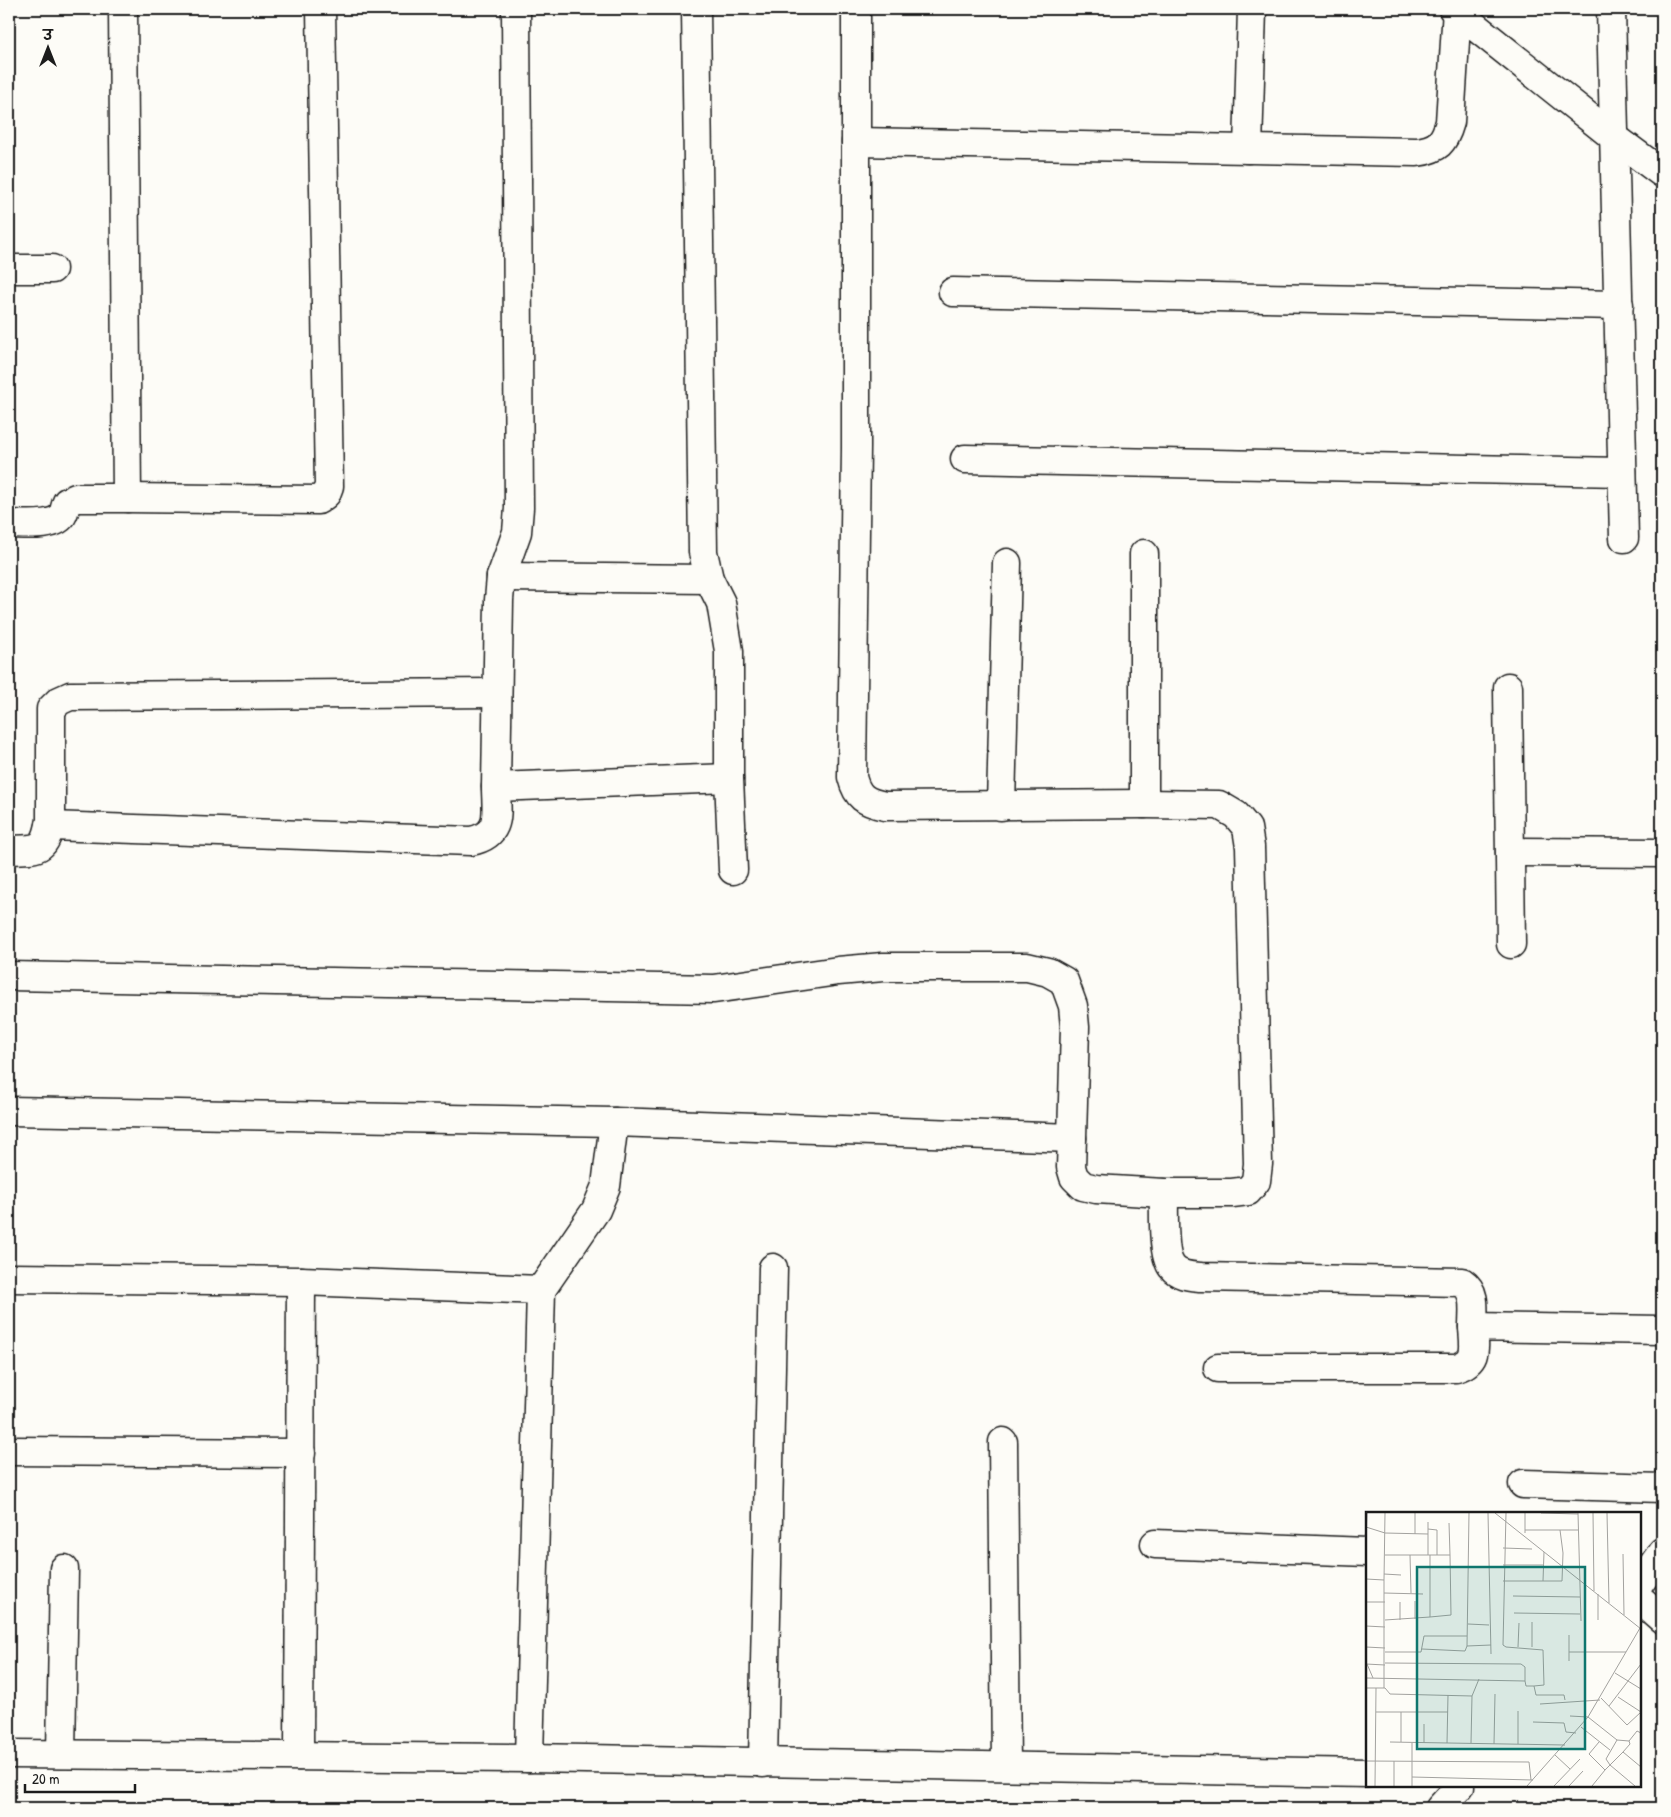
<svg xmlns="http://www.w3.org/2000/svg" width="1671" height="1817" font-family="'Patrick Hand','Playpen Sans Deva',sans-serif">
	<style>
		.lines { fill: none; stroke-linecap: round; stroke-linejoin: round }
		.street-casing { stroke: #1c1c1c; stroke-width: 31 }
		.street { stroke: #fdfcf7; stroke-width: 28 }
		.inset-road { fill: none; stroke: #a3a29f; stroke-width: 1 }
		.view { fill: #0f766e; fill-opacity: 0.15; stroke: #0f766e; stroke-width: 2.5 }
		.inset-edge { fill: none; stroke: #1c1c1c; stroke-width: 2.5 }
	</style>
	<rect width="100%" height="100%" fill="#fdfcf7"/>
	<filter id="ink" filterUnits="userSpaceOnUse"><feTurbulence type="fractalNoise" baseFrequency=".02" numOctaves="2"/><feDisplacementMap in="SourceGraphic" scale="10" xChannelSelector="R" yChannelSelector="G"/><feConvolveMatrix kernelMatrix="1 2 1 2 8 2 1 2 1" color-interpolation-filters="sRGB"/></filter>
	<g filter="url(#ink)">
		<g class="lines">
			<defs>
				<g id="street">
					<path d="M696 9 703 552 709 579 721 603 729 651V778L733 870"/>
					<path d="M856 9V447L852 777C857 797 865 802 885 806L1144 804 1219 805 1236 815 1247 828 1250 847 1258 1164 1256 1181 1248 1191 1232 1193H1164"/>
					<path d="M1453 9 1615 138 1662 173"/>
					<path d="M1611 9 1624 538"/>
					<path d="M856 142 1417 152C1438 149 1444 143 1450 122L1457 9"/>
					<path d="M1248 149 1252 9"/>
					<path d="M9 269H52"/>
					<path d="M953 292 1619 305"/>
					<path d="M965 459 1622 472"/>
					<path d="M127 498 318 500 326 494 329 486 321 9"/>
					<path d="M9 524C22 524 57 528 63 514 65 510 65 506 67 502L76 498H127L123 9"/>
					<path d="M1144 554V804"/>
					<path d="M501 577 709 579"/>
					<path d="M1508 687 1511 944"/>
					<path d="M496 787 499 600 501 577 517 532 519 508 516 9"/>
					<path d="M1001 806 1007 563"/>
					<path d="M50 826 471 841C503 835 496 812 496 787L729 778"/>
					<path d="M9 850C38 849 45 852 51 820V709L59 701 70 696 497 693"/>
					<path d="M1510 852 1662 853"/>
					<path d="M9 976 714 989 838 971 883 967H1027L1048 972 1064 981 1073 1006 1075 1027 1072 1138 614 1122 9 1111"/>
					<path d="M1072 1138 1071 1167 1074 1177 1083 1186 1096 1189 1164 1193C1164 1210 1162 1255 1172 1267 1179 1276 1191 1276 1201 1277L1462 1282C1477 1292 1473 1310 1473 1327"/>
					<path d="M9 1278 301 1281 541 1290 596 1210 606 1186 614 1122"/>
					<path d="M1218 1368H1456C1479 1361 1474 1347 1473 1327L1662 1330"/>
					<path d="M1003 1442 1006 1766"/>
					<path d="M9 1451 301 1453"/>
					<path d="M1523 1484 1662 1488"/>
					<path d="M1155 1544 1367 1552"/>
					<path d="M1640 1583 1662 1552"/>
					<path d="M1640 1600 1662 1619"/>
					<path d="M9 1754 529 1758 1367 1773"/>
					<path d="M61 1754 64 1569"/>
					<path d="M299 1756 301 1281"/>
					<path d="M529 1758 541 1290"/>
					<path d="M763 1763 773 1268"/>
					<path d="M1440 1808 1460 1786"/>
				</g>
			</defs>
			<use href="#street" class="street-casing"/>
			<use href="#street" class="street"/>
		</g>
	</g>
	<g transform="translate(1366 1512)">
		<rect width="275" height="275" fill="#fdfcf7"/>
		<path class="inset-road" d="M122 1 125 142M129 1 275 117M140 1 137 133 140 135 177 138 178 173 168 174M159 1V21M175 1 212 2M212 1 215 109M227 1 228 79M241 1 243 91M83 11 84 43M0 15 19 21 62 22M62 17 71 18V43M159 18H212M49 22V1M0 28 1 1M137 36 166 37M257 42 258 103M19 43H84L85 103 64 105M44 43 45 81M62 43V10M137 53H177M18 62 35 63M0 67 18 68 19 1M137 69H196L197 41 194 18M177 69 178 40M18 81 57 82M232 82V108M147 84 214 85M0 90H19M34 90V108M148 101 214 102M49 107V89M19 108 64 105V43M166 110V135M102 112 123 113M0 114 19 115M203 123V149M101 134 103 1M0 135 19 136M152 135 153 111M56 137 99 139 101 134 125 133M19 140H55L58 124H101M203 140H260M0 152 19 153M1 152 7 166M249 161 275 177M0 166 159 169V155L155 152 19 151M159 169 160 174H168L170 183H198L199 188M0 176H19L24 182 106 184 113 167M18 176V68M252 185 275 200M235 186 261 213 275 200M174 192 234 188M243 194 275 152M152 199V232M10 200H82M35 200V230M204 204 222 205 251 228M167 210 198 211 200 220 210 221M215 215 244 238M263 229 271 219 275 221M24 230 199 233M233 230 223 242 239 258M58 231V212M81 231 82 183M105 231 106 184M128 232 129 182M257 240 275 255M189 243 204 257M0 249 163 250 165 268M46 265 167 268M9 274 10 176M28 274V249M46 274V231M161 274 222 205 274 116M188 274 214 247M203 274 217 259M226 274 239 258 257 240 264 232 263 229 251 228 240 247 244 253 269 274"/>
		<path class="view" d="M51 55H219V237H51Z"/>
		<rect width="275" height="275" class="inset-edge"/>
	</g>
	<rect width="1671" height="1817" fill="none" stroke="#fdfcf7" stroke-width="30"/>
	<rect x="15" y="15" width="1641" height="1787" fill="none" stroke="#1c1c1c" stroke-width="2" filter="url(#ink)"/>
	<g transform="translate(48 48)" stroke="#fdfcf7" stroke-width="4" paint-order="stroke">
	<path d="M0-4L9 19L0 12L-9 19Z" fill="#1c1c1c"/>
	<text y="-8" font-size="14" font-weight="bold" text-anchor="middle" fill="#1c1c1c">उ</text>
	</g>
	<path d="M25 1784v8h110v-8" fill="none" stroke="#1c1c1c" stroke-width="2.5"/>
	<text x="32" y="1784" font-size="15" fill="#1c1c1c" stroke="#fdfcf7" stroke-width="4" paint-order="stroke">20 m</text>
</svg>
